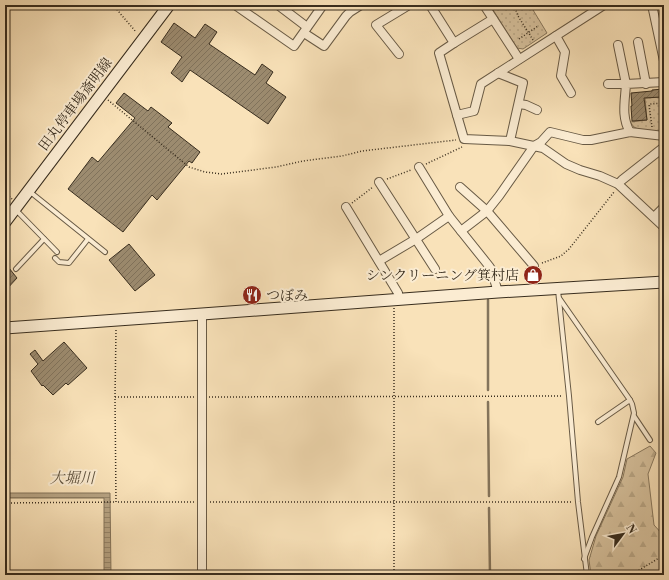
<svg xmlns="http://www.w3.org/2000/svg" width="669" height="580" font-family="'Libre Bodoni','Noto Serif JP',serif">
	<style>
		.grass { fill: url(#grass-dots); stroke: #88785e }
		.forest { fill: url(#forest-firs); stroke: #88785e }
		.water { fill: url(#water-rules); stroke: #84745b }
		.lines { fill: none; stroke-linecap: round; stroke-linejoin: round }
		.stream { stroke: #84745b; stroke-width: 2.5 }
		.building { fill: url(#building-hatch); stroke: #382d1e }
		.lane-casing { stroke: #685a45; stroke-width: 6 }
		.street-casing { stroke: #685a45; stroke-width: 10 }
		.secondary-casing { stroke: #382d1e; stroke-width: 13 }
		.path { stroke: #382d1e; stroke-width: 1.5; stroke-dasharray: 1 2; stroke-linecap: butt }
		.lane { stroke: #fbecd2; stroke-width: 4 }
		.street { stroke: #fbecd2; stroke-width: 8 }
		.secondary { stroke: #fbecd2; stroke-width: 11 }
		.labels { text-anchor: middle; stroke-width: 4; stroke-linejoin: round; paint-order: stroke }
		.street-label { font-size: 14px; fill: #382d1e; stroke: #fbecd2 }
		.poi-label { font-size: 14px; fill: #382d1e; stroke: #fbecd2; text-anchor: end }
		.water-label { font-size: 15px; font-style: italic; fill: #5e513d; stroke: #fbecd2 }
	</style>
	<defs>
		<pattern id="grass-dots" width="8" height="8" patternUnits="userSpaceOnUse"><rect width="8" height="8" fill="#d8c39f"/><path d="M2 2h.1M6 6h.1" fill="none" stroke="#baa888" stroke-width="1.8" stroke-linecap="round"/></pattern>
		<pattern id="forest-firs" width="22" height="20" patternUnits="userSpaceOnUse"><rect width="22" height="20" fill="#d8c39f"/><path d="M5 1l3.5 6h-7zM16 11l3.5 6h-7z" fill="#baa888"/></pattern>
		<pattern id="water-rules" width="6" height="5" patternUnits="userSpaceOnUse"><rect width="6" height="5" fill="#b7a484"/><path d="M0 2.5h6" fill="none" stroke="#96866b"/></pattern>
		<pattern id="building-hatch" width="6" height="6" patternUnits="userSpaceOnUse"><rect width="6" height="6" fill="#9c8b6f"/><path d="M-1 1l2-2M0 6l6-6M5 7l2-2" fill="none" stroke="#80725b"/></pattern>
	</defs>
	<rect width="100%" height="100%" fill="#f9e2b9"/>
	<filter id="stains"><feTurbulence type="fractalNoise" baseFrequency=".005" numOctaves="4"/><feColorMatrix values="0 0 0 0 .2 0 0 0 0 .09 0 0 0 0 .02 0 0 0 .5 -.17"/></filter>
	<radialGradient id="worn" r=".72"><stop offset=".6" stop-color="#630" stop-opacity="0"/><stop offset="1" stop-color="#630" stop-opacity=".3"/></radialGradient>
	<g class="grass">
		<path d="M490 5H530L547 33 523 49 517 48Z"/>
		<path d="M664 97V133L640 130 634 127 630 122 647 120 645 98Z"/>
	</g>
	<path class="forest" d="M650 446 656 453 648 474 654 525 664 536V575H591L589 560 596 536 623 477 627 459Z"/>
	<path class="water" d="M5 493H110L111 575H104V498H5Z"/>
	<g class="lines">
		<g class="stream">
			<path d="M488 300V390"/>
			<path d="M488 402 489 496"/>
			<path d="M489 508 490 575"/>
		</g>
	</g>
	<g class="building">
		<path d="M174 23 195 38 205 24 217 32 209 44 255 75 262 64 273 72 266 83 286 97 268 124 190 70 182 82 171 73 182 57 161 42Z"/>
		<path d="M663 89 664 95H661V97L644 98 647 120 632 121 631 106H632L631 93 652 91V90Z"/>
		<path d="M124 93 148 111 151 107 172 123 168 127 200 152 192 163 189 161 157 200 152 195 123 232 68 189 92 157 98 162 135 118 116 103Z"/>
		<path d="M129 244 155 275 135 291 109 260Z"/>
		<path d="M5 263 17 278 5 291Z"/>
		<path d="M252 287 259 299 252 303 244 292Z"/>
		<path d="M64 342 87 368 68 385 66 383 53 395 43 385 42 386 31 371 38 364 30 354 35 350 43 361Z"/>
	</g>
	<g class="lines">
		<defs>
			<g id="lane">
				<path d="M29 191 105 252"/>
				<path d="M15 209 57 252"/>
				<path d="M55 258 59 262 69 263 88 239"/>
				<path d="M16 269 44 239"/>
				<path d="M558 290 569 396 578 502 587 575"/>
				<path d="M559 298 630 400 632 404 634 413 619 477 592 537 584 559"/>
				<path d="M634 416 650 440"/>
				<path d="M598 422 630 400"/>
			</g>
			<g id="street">
				<path d="M235 5 294 46 323 5"/>
				<path d="M278 5 307 27"/>
				<path d="M430 5 454 43 439 53 457 115 474 111 481 84 604 5"/>
				<path d="M484 5 519 59"/>
				<path d="M652 5 664 61"/>
				<path d="M304 33 324 46 346 16 350 12 361 5"/>
				<path d="M556 36 565 52 561 76 571 93"/>
				<path d="M638 42 646 84"/>
				<path d="M454 43 493 19"/>
				<path d="M399 54 376 25 409 5"/>
				<path d="M498 73 523 83 510 141"/>
				<path d="M608 84H626L618 45"/>
				<path d="M519 104 526 105 537 110"/>
				<path d="M457 115 464 139 510 141 543 148 566 164 580 170 600 176 618 184 664 227"/>
				<path d="M630 132C621 117 625 101 626 84L664 82"/>
				<path d="M419 167 449 216 489 266 491 269 498 292"/>
				<path d="M379 182 435 269"/>
				<path d="M618 184 622 180 664 147"/>
				<path d="M460 187 487 211 534 266"/>
				<path d="M346 207 398 293 399 300"/>
				<path d="M654 217 664 207"/>
				<path d="M461 231 487 211 499 196 534 146 541 142 550 132 583 140H591L630 132 664 136"/>
				<path d="M379 261 416 239 449 216"/>
				<path d="M202 314V575"/>
			</g>
			<g id="secondary">
				<path d="M5 222 169 5"/>
				<path d="M5 328 202 314 498 292 664 282"/>
			</g>
		</defs>
		<use href="#lane" class="lane-casing"/>
		<use href="#street" class="street-casing"/>
		<use href="#secondary" class="secondary-casing"/>
		<g class="path">
			<path d="M113 5 136 32"/>
			<path d="M514 5 518 16 533 40"/>
			<path d="M519 39 538 26"/>
			<path d="M108 100 189 167 205 172 222 174 276 167 303 161 342 156 362 151 456 140"/>
			<path d="M652 127 649 105 650 104 664 103"/>
			<path d="M426 164 462 147"/>
			<path d="M387 179 411 170"/>
			<path d="M5 192 12 199"/>
			<path d="M352 203 373 187"/>
			<path d="M542 263 561 256 569 249 614 192"/>
			<path d="M394 308V575"/>
			<path d="M116 330 115 397 116 502H194"/>
			<path d="M115 397H195"/>
			<path d="M209 397 563 396"/>
			<path d="M210 502H572"/>
			<path d="M5 503 116 502"/>
			<path d="M8 503 9 575"/>
			<path d="M631 575 664 555"/>
		</g>
		<use href="#lane" class="lane"/>
		<use href="#street" class="street"/>
		<use href="#secondary" class="secondary"/>
	</g>
	<defs>
		<symbol id="shop-disc" viewBox="-11 -11 22 22"><circle r="9.5" fill="#8f2418" stroke="#fbecd2"/><path d="M-5-2.5h2.3a2.7 3.5 0 0 1 5.4 0H5L5.5 6h-11ZM-1.5-2.5h3a1.5 2.3 0 0 0-3 0Z" fill="#fff"/></symbol>
		<symbol id="restaurant-disc" viewBox="-11 -11 22 22"><circle r="9.5" fill="#8f2418" stroke="#fbecd2"/><path d="M-5-6h1v4h1v-4h1v4h1v-4h1v5L-1.5 .5V6h-2V.5L-5-1ZM5-6V6H3V1.5H1.5Q1.5-4 5-6Z" fill="#fff"/></symbol>
	</defs>
	<g fill-rule="evenodd">
		<use href="#shop-disc" x="522" y="264" width="22" height="22"/>
		<use href="#restaurant-disc" x="241" y="284" width="22" height="22"/>
	</g>
	<g class="labels">
		<g class="street-label">
			<text transform="translate(75 104) rotate(-53)" y="5">田丸停車場斎明線</text>
		</g>
		<g class="poi-label">
			<text x="519" y="280">シンクリーニング箕村店</text>
			<text x="266" y="300" text-anchor="start">つぼみ</text>
		</g>
		<g class="water-label">
			<text x="72" y="483">大堀川</text>
		</g>
	</g>
	<rect width="669" height="580" fill="none" stroke="#f9e2b9" stroke-width="20"/>
	<rect x="6" y="6" width="657" height="568" fill="none" stroke="#382d1e" stroke-width="2"/>
	<rect x="10" y="10" width="649" height="560" fill="none" stroke="#382d1e"/>
	<g transform="translate(623 534) rotate(58)" stroke="#fbecd2" stroke-width="3" paint-order="stroke">
	<path d="M0-3L7 15L0 10L-7 15Z" fill="#382d1e"/>
	<text y="-6" font-size="11" font-weight="bold" text-anchor="middle" fill="#382d1e">N</text>
	</g>
	<rect width="100%" height="100%" filter="url(#stains)"/>
	<rect width="100%" height="100%" fill="url(#worn)"/>
</svg>
